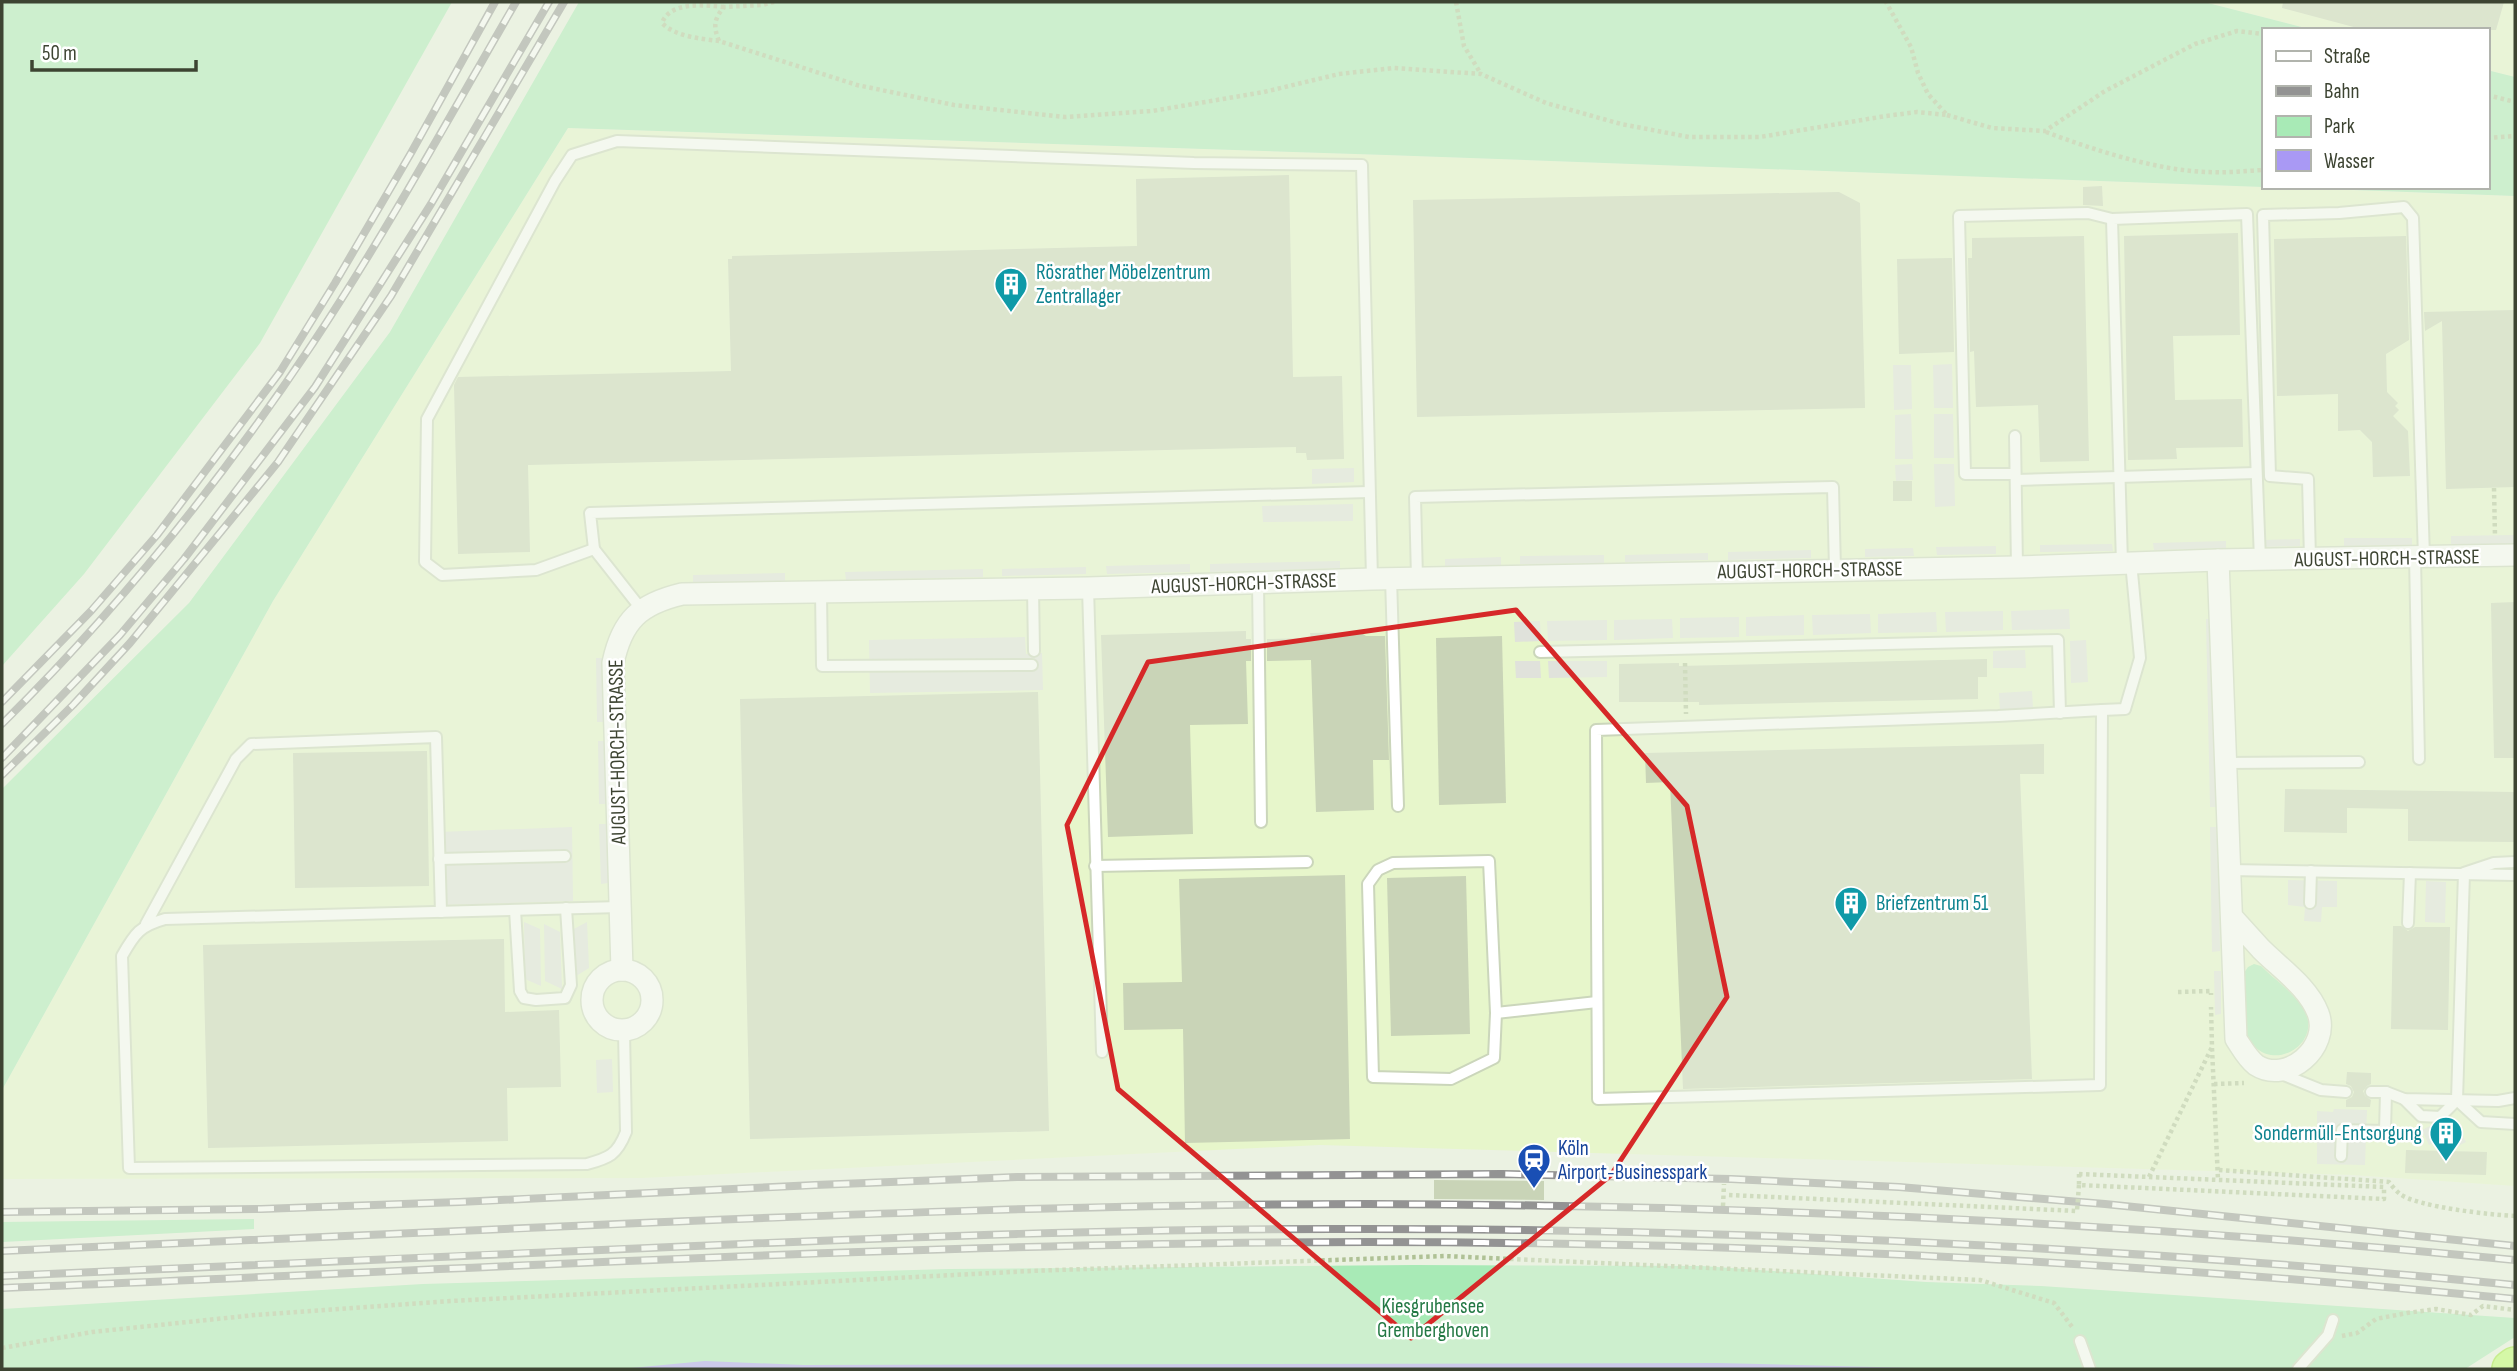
<svg xmlns="http://www.w3.org/2000/svg" width="2517" height="1371" font-family="'Sofia Sans Condensed',sans-serif">
	<style>
		.commercial { fill: #e7f6cb }
		.green { fill: #a8eab6 }
		.parking { fill: #e0e2db }
		.water { fill: #a999f4 }
		.building { fill: #c9d4b7 }
		.lines { fill: none; stroke-linecap: round; stroke-linejoin: round }
		.service-casing { stroke: #cbd6bb; stroke-width: 14 }
		.minor-casing { stroke: #cbd6bb; stroke-width: 24 }
		.motorway-casing { stroke: #9be628; stroke-width: 40 }
		.path { stroke: #afc195; stroke-width: 4.5; stroke-dasharray: 3.5 3.5; stroke-linecap: butt }
		.service { stroke: #fff; stroke-width: 10 }
		.minor { stroke: #fff; stroke-width: 21 }
		.motorway { stroke: #bbff60; stroke-width: 37 }
		.rail-casing { stroke: #939393; stroke-width: 8 }
		.rail { stroke: #fff; stroke-width: 5; stroke-dasharray: 16; stroke-linecap: butt }
		.path-bridge { stroke: #afc195; stroke-width: 4.5; stroke-dasharray: 3.5 3.5; stroke-linecap: butt }
		.marked { fill: none; stroke: #d62828; stroke-width: 5; stroke-linejoin: round }
		.labels { text-anchor: middle; stroke-width: 5; stroke-linejoin: round; paint-order: stroke }
		.culture-label { font-size: 21px; fill: #0d838f; stroke: #fff; text-anchor: start }
		.street-label { font-size: 21px; fill: #3d4432; stroke: #fff }
		.transit-label { font-size: 21px; fill: #164399; stroke: #fff; text-anchor: start }
		.park-label { font-size: 21px; fill: #237844; stroke: #fff }
	</style>
	<rect width="100%" height="100%" fill="#ebf2e2"/>
	<g class="commercial">
		<path d="M2204 2H2515V77L2487 70V30H2313Z"/>
		<path d="M568 128 1386 155 2515 196V1186L2351 1175 1320 1145 643 1178 2 1179V1090L273 601Z"/>
	</g>
	<g class="green">
		<path d="M2 2H452L260 343 84 574 2 666Z"/>
		<path d="M579 2H2204L2313 30H2263V187L1386 155 568 128 273 601 2 1090V789L189 603 390 332Z"/>
		<path d="M2487 70 2515 77V196L2272 187H2487Z"/>
		<path d="M2254 964 2261 966C2274 979 2293 992 2303 1008 2327 1046 2262 1080 2246 1031L2244 973 2248 967Z"/>
		<path d="M254 1219V1229L2 1242V1222Z"/>
		<path d="M1414 1265 1702 1266 1926 1282 2041 1286 2515 1318V1337L2465 1369H2V1309L423 1284 949 1269Z"/>
	</g>
	<g class="parking">
		<path d="M1952 364 1953 408H1934L1933 365Z"/>
		<path d="M1893 365H1911L1912 409 1894 410Z"/>
		<path d="M1911 414 1913 459H1895V415Z"/>
		<path d="M1934 414H1953L1954 458H1934Z"/>
		<path d="M1912 464 1913 480 1896 481 1895 465Z"/>
		<path d="M1934 464H1954L1955 506 1935 507Z"/>
		<path d="M1354 468V482L1312 484V469Z"/>
		<path d="M1353 504V521L1263 522 1262 506Z"/>
		<path d="M2515 535V544H2451V536Z"/>
		<path d="M2344 538H2412V545L2344 546Z"/>
		<path d="M2300 539V546L2263 547V540Z"/>
		<path d="M2226 541V548L2154 550 2153 543Z"/>
		<path d="M2112 544 2113 551 2040 552V545Z"/>
		<path d="M1996 546V554L1937 555 1936 547Z"/>
		<path d="M1913 548 1914 556 1865 557V549Z"/>
		<path d="M1811 550V558L1728 560V552Z"/>
		<path d="M1708 553V560L1625 562V555Z"/>
		<path d="M1604 555V563L1520 564V556Z"/>
		<path d="M1501 557V565L1445 566V559Z"/>
		<path d="M1340 561V568L1210 572V564Z"/>
		<path d="M1190 564V572L1107 574 1106 566Z"/>
		<path d="M1086 567V574L1002 576V569Z"/>
		<path d="M983 569V577L846 580 845 572Z"/>
		<path d="M785 573V581L693 583V575Z"/>
		<path d="M2069 609 2070 629 2012 630 2011 611Z"/>
		<path d="M2003 611V630L1946 632 1945 612Z"/>
		<path d="M1936 612 1937 632 1878 633V614Z"/>
		<path d="M1870 614 1871 633 1813 635 1812 615Z"/>
		<path d="M1804 615V635L1746 636V617Z"/>
		<path d="M1739 617V637L1680 638V618Z"/>
		<path d="M1672 619 1673 638 1614 640V620Z"/>
		<path d="M2206 619H2213L2216 807H2210Z"/>
		<path d="M1607 620V640L1548 641 1547 621Z"/>
		<path d="M1540 621 1541 641 1515 642 1514 622Z"/>
		<path d="M1025 637 1026 654 1042 653 1043 690 870 693 869 640Z"/>
		<path d="M2086 640 2088 682 2071 683 2070 641Z"/>
		<path d="M2025 650 2026 668H1993V651Z"/>
		<path d="M596 658H603L605 722H597Z"/>
		<path d="M1515 661H1540L1541 678H1516Z"/>
		<path d="M1548 661H1607V677L1549 678Z"/>
		<path d="M2032 691 2033 709 2000 710 1999 693Z"/>
		<path d="M598 741H606L607 804H599Z"/>
		<path d="M599 824H607L608 883 601 884Z"/>
		<path d="M572 827 573 901 441 905 439 832Z"/>
		<path d="M2210 827H2218L2220 951 2212 952Z"/>
		<path d="M2288 880 2337 881V907H2322L2321 922 2304 921 2305 907 2288 905Z"/>
		<path d="M2426 881 2446 882 2445 923 2425 922Z"/>
		<path d="M524 922 540 929 541 986 525 979Z"/>
		<path d="M587 922 589 968 573 978 572 930Z"/>
		<path d="M544 924 560 932 562 989 545 981Z"/>
		<path d="M2214 971H2221V1014L2215 1015Z"/>
		<path d="M612 1059 613 1092 597 1093 596 1060Z"/>
		<path d="M2334 1109 2367 1110 2365 1165 2317 1164V1111L2333 1112Z"/>
		<path d="M2456 1123 2466 1142 2458 1146 2456 1142 2449 1146 2446 1142 2439 1145 2436 1141 2429 1145 2422 1130 2430 1126 2448 1127Z"/>
	</g>
	<path class="water" d="M705 1361 803 1365 1718 1363 1954 1369H621Z"/>
	<g class="building">
		<path d="M2283 2H2504L2496 30H2365L2282 8Z"/>
		<path d="M1289 175 1293 377 1342 376 1344 459 1307 460 1306 453H1296V447L528 465 530 552 458 554 454 385 458 377 731 371 728 259H732V256L1137 246 1136 179Z"/>
		<path d="M2102 186 2103 206 2083 205V187Z"/>
		<path d="M1839 192 1860 203 1865 408 1417 417 1413 200Z"/>
		<path d="M2238 233 2240 335 2173 336 2175 400 2242 399 2243 447 2176 448 2177 459 2128 460 2124 236Z"/>
		<path d="M2084 236 2089 461 2040 462 2038 405 1976 407 1974 351 1970 352 1968 258H1972V238Z"/>
		<path d="M2406 236 2409 340 2386 354 2387 392 2398 403 2395 406 2399 410 2393 416 2408 431 2410 476 2373 477 2372 442 2360 430 2338 431V394L2277 396 2274 239Z"/>
		<path d="M1952 258 1954 352 1899 354 1897 259Z"/>
		<path d="M2515 310V487L2446 489 2442 321 2425 331 2424 312Z"/>
		<rect x="1893" y="481" width="19" height="20"/>
		<path d="M2515 602V758H2494L2491 603Z"/>
		<path d="M1246 631V639H1251V661H1246L1248 724 1190 725 1193 834 1108 837 1101 635Z"/>
		<path d="M1360 632 1366 636H1385L1389 760H1373L1374 810 1316 812 1311 660 1267 661V639L1311 638 1310 633Z"/>
		<path d="M1502 636 1506 803 1439 805 1436 638Z"/>
		<path d="M1987 659V677H1978V699L1699 705V702H1619V664L1679 663V666Z"/>
		<path d="M1038 692 1049 1131 750 1139 740 699Z"/>
		<path d="M2044 744V774H2020L2032 1079 1683 1089 1670 782 1646 783 1645 753Z"/>
		<path d="M427 751 429 886 295 888 293 753Z"/>
		<path d="M2285 789 2515 792V842L2408 841V809L2347 808V833L2284 832Z"/>
		<path d="M1345 875 1350 1139 1185 1143 1183 1029 1124 1030 1123 983 1182 982 1179 879Z"/>
		<path d="M1466 876 1470 1034 1391 1036 1387 878Z"/>
		<path d="M2393 926H2401L2408 931 2415 927H2450L2448 1030 2391 1029Z"/>
		<path d="M504 939 505 1012 559 1010 561 1087 507 1088 508 1141 208 1148 203 945Z"/>
		<path d="M2347 1072 2371 1073V1084L2367 1086 2363 1091 2365 1096 2371 1100 2370 1107H2346V1100L2352 1097 2354 1092 2351 1086 2346 1084Z"/>
		<path d="M2406 1150 2487 1152 2486 1175 2405 1173Z"/>
		<path d="M1434 1180 1544 1181V1200L1434 1199Z"/>
	</g>
	<g class="lines">
		<defs>
			<g id="service">
				<path d="M2015 436 2017 567"/>
				<path d="M2015 474H1965L1959 216 2088 213 2112 219"/>
				<path d="M2016 480 2256 473"/>
				<path d="M594 549 590 513 1369 492"/>
				<path d="M2415 557 2419 759"/>
				<path d="M2310 559 2308 479 2270 476 2263 215 2339 213 2404 207 2413 218 2424 557"/>
				<path d="M2122 563 2112 219 2247 214 2260 560"/>
				<path d="M1391 578 1398 806"/>
				<path d="M1417 578 1415 497 1833 487 1835 569"/>
				<path d="M1258 582 1261 822"/>
				<path d="M1088 588 1102 1052"/>
				<path d="M1033 589 1034 651"/>
				<path d="M821 592 822 666 1032 665"/>
				<path d="M642 610 594 549 536 570 442 575 425 562 427 419 555 181 572 155 617 141 1194 163 1362 165 1372 579"/>
				<path d="M1540 652 2058 640 2060 713"/>
				<path d="M2102 710 2100 1085 1598 1099 1596 730 1998 716Z"/>
				<path d="M2102 710 2125 709 2140 658 2131 562"/>
				<path d="M2225 763 2359 762"/>
				<path d="M439 859 565 856"/>
				<path d="M1489 861 1496 1013 1494 1058 1451 1079 1373 1077 1368 884 1378 870 1393 863Z"/>
				<path d="M1095 866 1307 862"/>
				<path d="M2228 870 2515 875"/>
				<path d="M2310 903 2311 871"/>
				<path d="M620 907 165 919C140 926 135 933 122 956L129 1168 587 1164C609 1158 617 1155 626 1132L624 1031"/>
				<path d="M515 910 520 991 524 998 536 1000 565 998 571 985 566 908"/>
				<path d="M2408 923 2410 873"/>
				<path d="M146 924 236 759 251 744 436 737 441 912"/>
				<path d="M1496 1013 1597 1002"/>
				<path d="M2279 1073 2321 1090 2346 1092"/>
				<path d="M2371 1092H2386L2404 1099 2498 1101 2515 1098"/>
				<path d="M2404 1099 2421 1116 2440 1117 2457 1100 2464 873 2494 863 2515 862"/>
				<path d="M2457 1100 2481 1122 2515 1124"/>
				<path d="M2341 1156 2342 1130 2385 1131 2386 1092"/>
				<path d="M2080 1341 2090 1369"/>
				<path d="M2298 1369 2328 1335 2333 1320"/>
			</g>
			<g id="minor">
				<path d="M2218 560 2236 1039C2242 1048 2247 1058 2256 1065 2287 1085 2331 1047 2318 1013 2308 987 2281 969 2261 949 2251 938 2241 927 2232 917"/>
				<circle cx="622" cy="1000" r="30"/>
				<path d="M622 970 613 663C622 620 640 604 682 594L1088 588 1372 579 2017 567 2218 560 2515 555"/>
			</g>
			<path id="motorway" d="M2511 1369 2515 1366"/>
		</defs>
		<use href="#service" class="service-casing"/>
		<use href="#minor" class="minor-casing"/>
		<use href="#motorway" class="motorway-casing"/>
		<g class="path">
			<path d="M1456 2 1464 46 1481 74"/>
			<path d="M724 7C705 5 670 1 662 23 674 36 701 39 719 41L857 85 954 105 1065 117 1152 111 1264 92 1339 74 1394 68 1481 74 1546 103 1621 124 1689 137H1760L1886 116 1917 112 1947 115 1928 94 1918 73 1911 47 1886 2"/>
			<path d="M719 41C713 26 714 19 724 7L762 5 774 2"/>
			<path d="M2487 95 2515 102"/>
			<path d="M1947 115 1992 128 2045 131 2105 91 2195 44 2237 31 2263 34"/>
			<path d="M2046 132C2094 150 2158 171 2209 172 2227 173 2245 171 2263 170"/>
			<path d="M2487 138 2515 136"/>
			<path d="M2494 488 2495 536"/>
			<path d="M1685 663 1686 714"/>
			<path d="M2178 992 2211 991V995"/>
			<path d="M2212 1048 2218 1180"/>
			<path d="M2214 1084 2244 1083"/>
			<path d="M2219 1170 2389 1182C2392 1186 2396 1191 2400 1194 2417 1207 2492 1215 2515 1216"/>
			<path d="M2079 1174 2384 1187V1199L2079 1185Z"/>
			<path d="M2149 1177 2212 1047 2211 1007"/>
			<path d="M1723 1206 1724 1184"/>
			<path d="M2342 1336 2357 1333 2376 1319 2407 1313 2436 1309 2471 1315 2483 1306 2515 1310"/>
			<path d="M2 1348 92 1332 255 1315 451 1301 1031 1271 1444 1256 1980 1280 2054 1303 2073 1328"/>
		</g>
		<use href="#service" class="service"/>
		<use href="#minor" class="minor"/>
		<use href="#motorway" class="motorway"/>
		<defs>
			<g id="rail">
				<path d="M2 702 91 611 157 535 280 372 335 283 411 153 495 2"/>
				<path d="M2 724C119 608 222 480 313 343 386 233 450 116 516 2"/>
				<path d="M2 758 120 635 184 559 315 387 431 204 549 2"/>
				<path d="M2 775 73 705 130 643 278 462 391 296 564 2"/>
				<path d="M2 1212 261 1209 459 1202 815 1185 1017 1177 1502 1174 1731 1179 1899 1187 2105 1204 2515 1246"/>
				<path d="M2 1251C200 1242 398 1234 595 1225 852 1214 1109 1204 1366 1204 1750 1205 2134 1223 2515 1260"/>
				<path d="M2 1276C225 1266 448 1256 671 1247 903 1237 1135 1228 1366 1229 1750 1229 2134 1248 2515 1285"/>
				<path d="M2 1288C456 1270 911 1243 1366 1242 1750 1242 2134 1262 2515 1299"/>
			</g>
		</defs>
		<use href="#rail" class="rail-casing"/>
		<use href="#rail" class="rail"/>
		<path class="path-bridge" d="M1729 1195 2077 1211 2079 1185"/>
	</g>
	<path d="M0 0H2517V1371H0ZM1516 610 1687 806 1727 997 1611 1175 1411 1338 1118 1089 1067 825 1148 662Z" fill="#ebf2e2" fill-opacity=".55" fill-rule="evenodd"/>
	<path class="marked" d="M1516 610 1687 806 1727 997 1611 1175 1411 1338 1118 1089 1067 825 1148 662Z"/>
	<defs>
		<symbol id="building-pin" viewBox="-11 -11 22 30"><path d="M0 17L-7.5 6A9.5 9.5 0 1 1 7.5 6Z" fill="#0f9aa8" stroke="#fff"/><path d="M-4-6H4V6H1V3H-1V6H-4ZM-2.5-4.3h1.7v1.8h-1.7ZM.8-4.3h1.7v1.8H.8ZM-2.5-1h1.7V.8h-1.7ZM.8-1h1.7V.8H.8Z" fill="#fff"/></symbol>
		<symbol id="station-pin" viewBox="-11 -11 22 30"><path d="M0 17L-7.5 6A9.5 9.5 0 1 1 7.5 6Z" fill="#1a4fb4" stroke="#fff"/><path d="M-3-6H3Q5-6 5-4V2Q5 4 3 4L4.5 6H3L1.5 4h-3L-3 6H-4.5L-3 4Q-5 4-5 2V-4Q-5-6-3-6ZM-3.5-4v3h7v-3ZM-3.5 1v1.5H-2V1ZM2 1v1.5H3.5V1Z" fill="#fff"/></symbol>
	</defs>
	<g fill-rule="evenodd">
		<use href="#building-pin" x="992" y="265" width="38" height="52"/>
		<use href="#building-pin" x="1832" y="884" width="38" height="52"/>
		<use href="#building-pin" x="2427" y="1114" width="38" height="52"/>
		<use href="#station-pin" x="1515" y="1141" width="38" height="52"/>
	</g>
	<g class="labels">
		<g class="culture-label">
			<text x="1036" y="279">Rösrather Möbelzentrum<tspan x="1036" dy="24">Zentrallager</tspan></text>
			<text x="1876" y="910">Briefzentrum 51</text>
			<text x="2422" y="1140" text-anchor="end">Sondermüll-Entsorgung</text>
		</g>
		<g class="street-label">
			<text transform="translate(2387 558) rotate(-1)" y="7">AUGUST-HORCH-STRASSE</text>
			<text transform="translate(1810 570) rotate(-1)" y="7">AUGUST-HORCH-STRASSE</text>
			<text transform="translate(1244 583) rotate(-2)" y="7">AUGUST-HORCH-STRASSE</text>
			<text transform="translate(617 752) rotate(-91)" y="7">AUGUST-HORCH-STRASSE</text>
		</g>
		<g class="transit-label">
			<text x="1558" y="1155">Köln<tspan x="1558" dy="24">Airport-Businesspark</tspan></text>
		</g>
		<g class="park-label">
			<text x="1433" y="1313">Kiesgrubensee<tspan x="1433" dy="24">Gremberghoven</tspan></text>
		</g>
	</g>
	<rect width="2517" height="1371" fill="none" stroke="#3d4432" stroke-width="7"/>
	<rect x="2262" y="28" width="228" height="161" fill="#ffffff" stroke="#b1b4ad" stroke-width="2"/>
	<rect x="2276" y="51" width="35" height="10" fill="#ffffff" stroke="#b1b4ad" stroke-width="2"/>
	<text x="2324" y="63" font-size="21" fill="#3d4432">Straße</text>
	<rect x="2276" y="86" width="35" height="10" fill="#939393" stroke="#b1b4ad" stroke-width="2"/>
	<text x="2324" y="98" font-size="21" fill="#3d4432">Bahn</text>
	<rect x="2276" y="116" width="35" height="21" fill="#a8eab6" stroke="#b1b4ad" stroke-width="2"/>
	<text x="2324" y="133" font-size="21" fill="#3d4432">Park</text>
	<rect x="2276" y="150" width="35" height="21" fill="#a999f4" stroke="#b1b4ad" stroke-width="2"/>
	<text x="2324" y="168" font-size="21" fill="#3d4432">Wasser</text>
	<path d="M32 60v10h164v-10" fill="none" stroke="#3d4432" stroke-width="3.5"/>
	<text x="42" y="60" font-size="21" fill="#3d4432" stroke="#ffffff" stroke-width="5" paint-order="stroke">50 m</text>
</svg>
